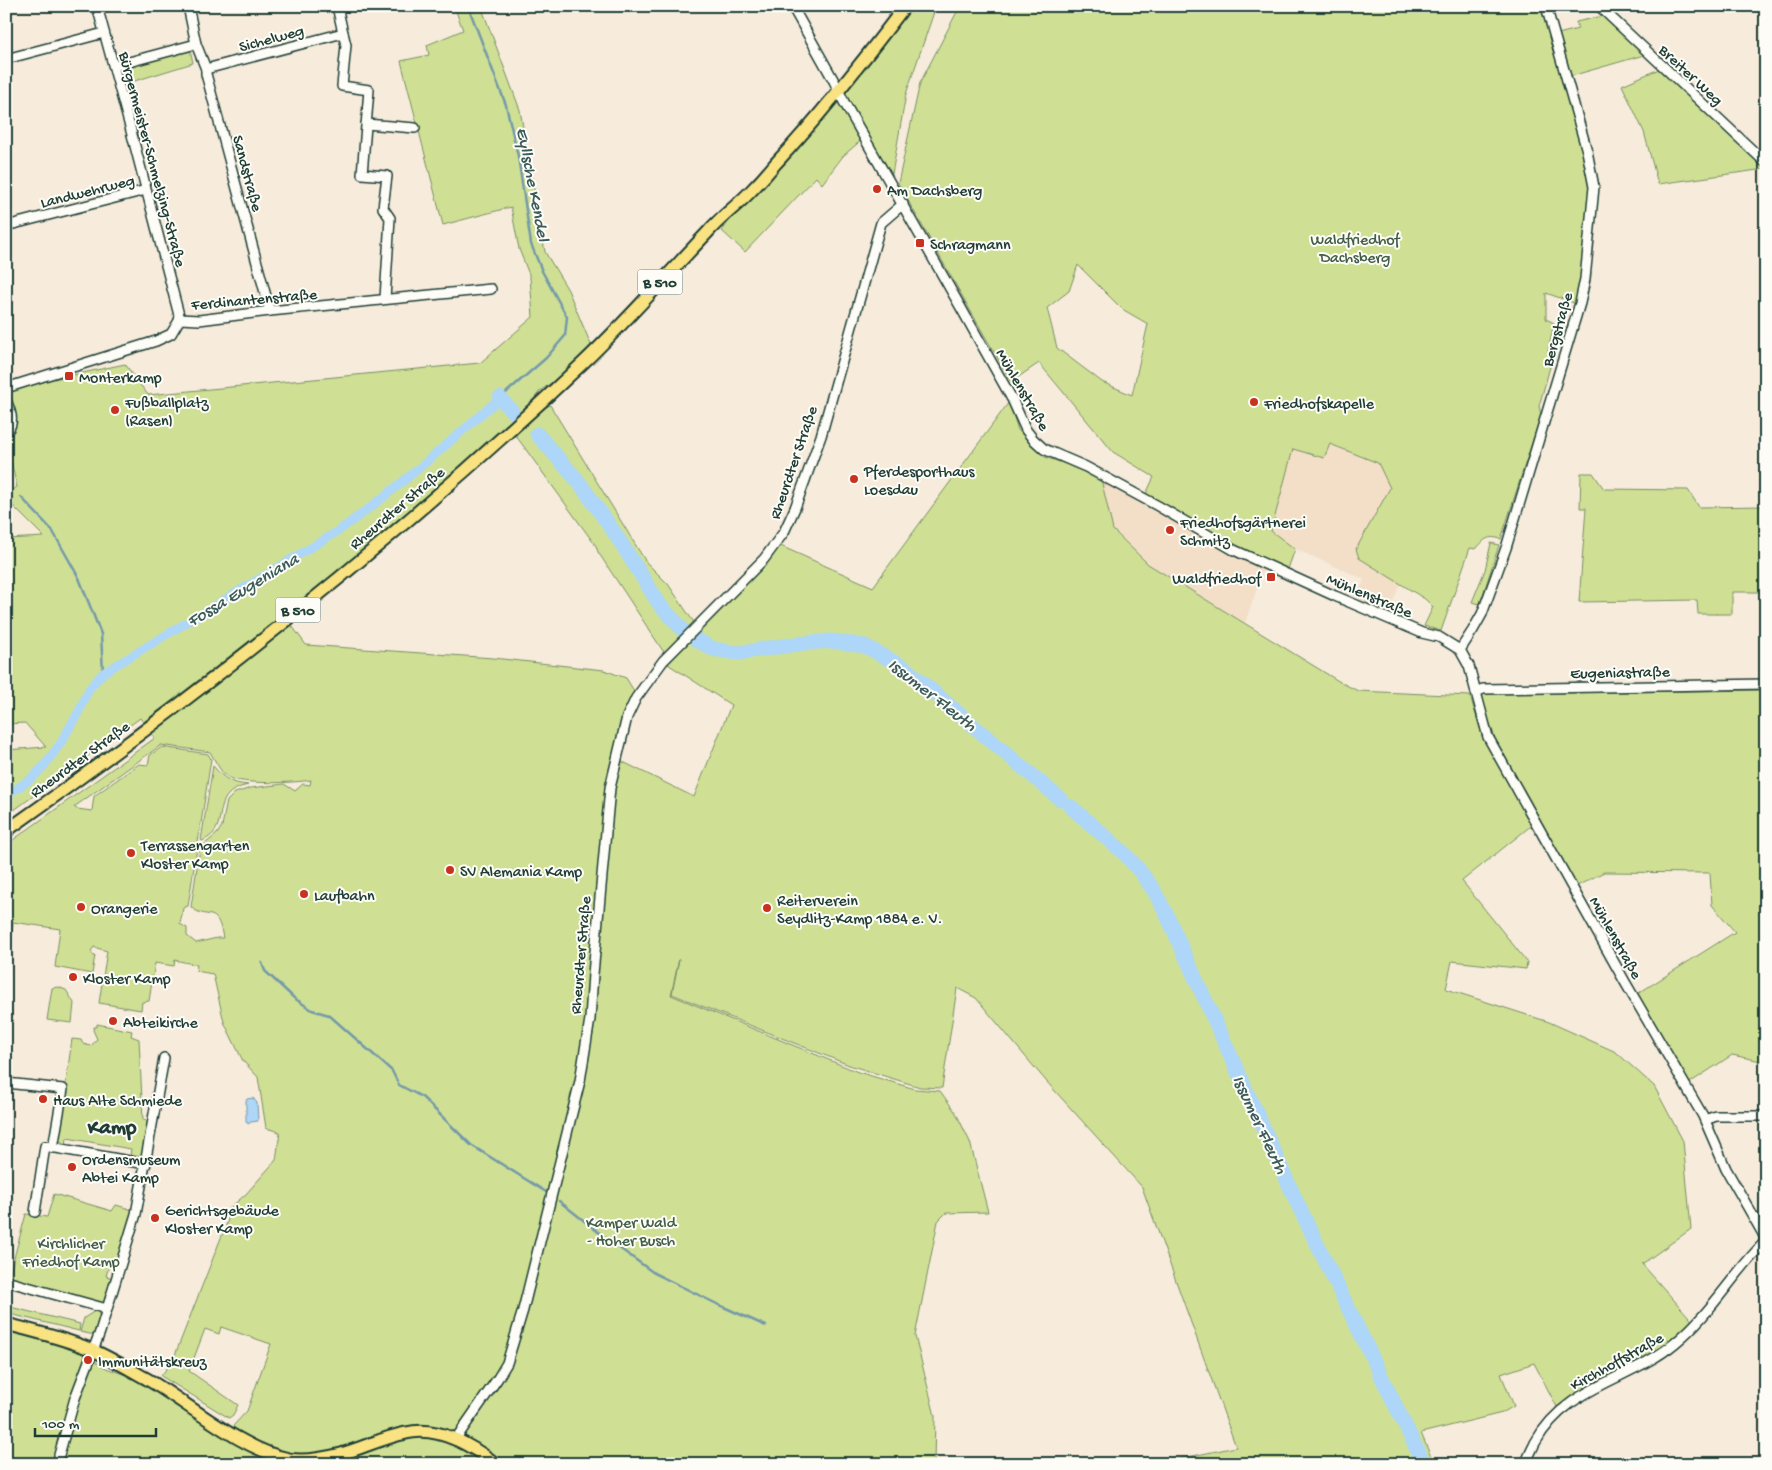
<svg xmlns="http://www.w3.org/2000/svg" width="1772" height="1470" font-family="'Gochi Hand',sans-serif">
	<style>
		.built { fill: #f3dfc7 }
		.green { fill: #cfe094; stroke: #778e64; fill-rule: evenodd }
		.water { fill: #add6f8; stroke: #7499aa }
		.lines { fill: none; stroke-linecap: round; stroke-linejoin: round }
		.stream { stroke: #7499aa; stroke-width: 2.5 }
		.canal { stroke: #add6f8; stroke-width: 9 }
		.river { stroke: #add6f8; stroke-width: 15 }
		.minor-casing { stroke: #1f3d34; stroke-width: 12 }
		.major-casing { stroke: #1f3d34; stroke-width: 15 }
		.minor { stroke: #fdfcf7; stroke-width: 9 }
		.major { stroke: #f8e281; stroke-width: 11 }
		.poi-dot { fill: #c8321e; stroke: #fdfcf7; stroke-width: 2 }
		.labels { text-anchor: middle; stroke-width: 4; stroke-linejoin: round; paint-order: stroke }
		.shield { fill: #fdfcf7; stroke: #62766e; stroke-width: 1 }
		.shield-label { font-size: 15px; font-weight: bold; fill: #1f3d34 }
		.street-label { font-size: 16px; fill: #1f3d34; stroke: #fdfcf7 }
		.poi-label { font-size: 16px; fill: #1f3d34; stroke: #fdfcf7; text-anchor: start }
		.park-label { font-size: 16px; fill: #425e47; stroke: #fdfcf7 }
		.water-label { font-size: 18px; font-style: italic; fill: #3b5c5b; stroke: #fdfcf7 }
		.district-label { font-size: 21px; font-weight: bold; fill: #1f3d34; stroke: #fdfcf7 }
	</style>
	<rect width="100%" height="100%" fill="#f7ebdb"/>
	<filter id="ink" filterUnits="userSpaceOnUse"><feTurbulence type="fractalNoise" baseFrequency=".02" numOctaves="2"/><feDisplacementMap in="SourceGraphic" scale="10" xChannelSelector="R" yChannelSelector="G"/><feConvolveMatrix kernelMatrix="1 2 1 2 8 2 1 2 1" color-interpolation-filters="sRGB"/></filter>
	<g filter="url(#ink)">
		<g class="built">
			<path d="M1329 444 1379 463 1390 488 1356 549 1360 558 1401 583 1388 614 1360 601 1357 596 1364 579 1295 549 1271 531 1293 449 1324 458Z"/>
			<path d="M1101 479 1161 511 1232 555 1264 569 1245 623 1148 564 1113 530Z"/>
		</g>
		<g class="green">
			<path d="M454 6H481L520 110 545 252 568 290 594 352 540 391 512 427 550 405 646 562 668 584 697 627 776 544 873 587 1009 402 1018 430 1045 457 1087 471 1101 479 1113 530 1148 564 1340 682 1358 691 1470 696 1483 738 1532 825 1462 881 1527 962 1526 969 1452 961 1446 989 1549 1022 1616 1052 1654 1086 1683 1141 1691 1229 1642 1264 1696 1325 1675 1344 1559 1411 1534 1363 1501 1374 1514 1406 1502 1413 1421 1433 1434 1464H1154L1236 1447 1142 1187 1046 1081 976 998 957 988 942 1088 920 1087 849 1065 672 994 679 959 671 995 858 1072 915 1089 940 1091 956 1113 970 1142 988 1212 946 1213 938 1221 915 1336 935 1416 934 1464H6V1331L44 1341 80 1352 106 1368 137 1379 230 1433 233 1426 247 1411 271 1344 221 1327 219 1334 205 1329 189 1371 238 1405 233 1415 229 1418 161 1376 173 1360 228 1220 224 1213 246 1194 276 1160 280 1132 266 1128 258 1077 243 1061 224 1022 213 974 196 971 197 965 175 960 174 966 155 963 149 1001 142 1002 141 1010 99 1003 107 951 94 947 91 951 93 955H95L92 974 55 967 60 929 13 922 6 999V845L155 738 140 718 6 816V750L46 747 25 723 6 724V539L44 537 6 499 7 494 17 487 6 440V433L11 415 6 400V389L125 364 148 395 480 363 533 317 530 277 519 249 511 207 443 225 401 61 429 55 427 45 463 30ZM511 429 596 546 598 552 667 657 663 661 731 705 694 797 617 759 637 696 626 678 604 670 493 658 306 645 287 619ZM161 745 210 752C215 760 220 772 228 777 242 785 294 783 311 780L310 785 303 784 295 791 284 784 251 788 235 793 227 801 222 826 217 834 200 848 191 907C208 922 217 903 223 938H217L196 943 187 936V928L180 924 183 908 188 906 211 759 208 754 162 747 150 755 148 765 139 764 94 796 92 811 77 809 74 807Z"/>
			<path d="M904 6H936L906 94 892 174 847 104 865 137 843 156 822 184 816 177 745 252 722 231 748 194Z"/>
			<path d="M960 6H1543L1584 151 1591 187 1583 278 1577 304 1546 293V319L1554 323 1548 352 1552 360 1539 406 1541 415 1501 539C1487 535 1485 539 1476 549L1470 548 1441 631 1424 626 1433 607 1425 599 1359 558 1356 549 1390 488 1378 463 1330 444 1324 458 1293 449 1271 531 1295 549 1288 569 1231 543 1146 494 1154 477 1113 452 1039 363 1011 382 898 183 920 83ZM1078 265 1122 309 1148 324 1132 395 1102 382 1057 348 1047 308 1069 291Z"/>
			<path d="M1603 16 1644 55 1571 76 1558 34 1578 29 1576 22Z"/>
			<path d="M190 49 193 63 128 83 125 69Z"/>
			<path d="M1659 69 1765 169 1658 184 1644 132 1622 85Z"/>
			<path d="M1581 473H1593L1604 489 1688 490 1699 507 1766 506V583L1761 592H1732V614H1698L1697 600 1579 602 1586 508H1580Z"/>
			<path d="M1491 543 1499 545 1480 604 1472 602 1485 570Z"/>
			<path d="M1766 690V1062L1732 1055 1685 1086 1634 996 1735 932 1712 905 1710 873 1604 872 1577 886 1495 738 1483 704 1482 694Z"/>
			<path d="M213 766C225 779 229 783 248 785 205 794 234 828 202 841L201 840Z"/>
			<path d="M58 987 66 990 74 1003 72 1023 47 1020 52 988Z"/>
			<path d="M97 1024 132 1031 131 1036 139 1039 143 1120 149 1121 141 1158 130 1156 131 1149 67 1138 66 1145 59 1140 58 1137 63 1106 68 1099 65 1090 72 1039 81 1040 83 1044 91 1046 97 1039 93 1030 94 1027H97Z"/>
			<path d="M54 1194 112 1211 116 1205 133 1210 117 1264 113 1267 109 1266 106 1276 113 1278 106 1299 103 1303 6 1278V1276H9L26 1214 47 1217Z"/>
			<path d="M6 1306 80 1324 79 1331 6 1313Z"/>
			<path d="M95 1311 98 1312 100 1317 95 1335 80 1332 84 1318Z"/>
		</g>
		<path class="water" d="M253 1098 257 1103 258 1121 251 1122 248 1124 246 1121V1101L247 1099Z"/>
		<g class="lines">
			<g class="stream">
				<path d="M468 6 506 105 518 156 531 244 542 271 567 317 565 336 546 358 500 398"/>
				<path d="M21 497 52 530 79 578 101 634 103 673"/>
				<path d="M262 963 265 971 294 998 312 1010 329 1015 392 1071 399 1085 422 1097 471 1145 546 1192"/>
				<path d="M559 1201 611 1242 654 1273 717 1304 766 1326"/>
			</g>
			<path class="canal" d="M6 796 32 778 44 766 60 744 78 713 89 689 103 673 338 531C395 491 447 444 500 398"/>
			<g class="river">
				<path d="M500 398 512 411"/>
				<path d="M537 434 579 482 614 532 660 605 683 630"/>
				<path d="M697 640 713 649 738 653 796 644 831 641 865 646 905 668 1060 799"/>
				<path d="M1070 806 1124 853 1139 870 1153 889 1165 911 1300 1209 1424 1464"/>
			</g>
			<defs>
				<g id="minor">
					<path d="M97 6 130 127 180 319"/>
					<path d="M188 6 196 44 206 69V74L270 311"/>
					<path d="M337 6 343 33"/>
					<path d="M792 6 834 81 844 102 960 306 1012 399 1026 430 1033 439 1044 449 1086 467 1158 506 1234 550 1335 596 1422 633 1439 637 1460 650 1469 666 1488 737 1625 982 1703 1116 1726 1169 1766 1239"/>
					<path d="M1599 6 1766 163"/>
					<path d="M6 59 104 33"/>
					<path d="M114 66 196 44"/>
					<path d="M206 69 343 33 346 45 342 86 369 90 362 174 387 176 383 208 390 218 385 299"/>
					<path d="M366 124 415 128"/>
					<path d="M6 226 146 190"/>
					<path d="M180 319 199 320 270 311 491 289"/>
					<path d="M6 388 156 341 171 334 180 319"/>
					<path d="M6 400C10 410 16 423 6 432"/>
					<path d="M1460 650 1473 630 1482 614 1506 548 1580 303 1585 279 1594 187 1587 151 1546 6"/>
					<path d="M1476 692 1483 689 1766 684"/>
					<path d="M6 1083 63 1089 53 1148"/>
					<path d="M1705 1120 1716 1116H1766"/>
					<path d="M35 1212 45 1146 146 1164"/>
					<path d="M6 1281 107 1309"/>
					<path d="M455 1440 498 1378 507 1363 523 1310 580 1081 590 1019 593 974 610 788 627 717 636 698 663 661 764 559 784 532 795 508 821 436 881 223 903 204"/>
					<path d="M59 1455 75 1398 100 1332 136 1214 164 1058"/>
					<path d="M1526 1464C1528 1456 1532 1450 1535 1443 1566 1386 1629 1381 1675 1343 1711 1314 1733 1273 1766 1241"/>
				</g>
				<g id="major">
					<path d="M6 831C209 688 404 533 584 362 627 321 666 276 707 233 719 219 734 208 747 195 757 185 767 174 776 163 822 114 864 60 905 6"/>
					<path d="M6 1324C34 1331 63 1338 90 1349 109 1357 129 1369 147 1379 188 1403 242 1450 289 1459 306 1462 325 1458 341 1454 363 1448 384 1437 406 1433 438 1425 471 1445 496 1464"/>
				</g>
			</defs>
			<use href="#minor" class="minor-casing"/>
			<use href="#major" class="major-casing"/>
			<use href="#minor" class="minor"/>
			<use href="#major" class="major"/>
		</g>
	</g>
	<g class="poi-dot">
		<circle cx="877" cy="189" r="5"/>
		<rect x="915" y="238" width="10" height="10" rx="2.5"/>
		<rect x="64" y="371" width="10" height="10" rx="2.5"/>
		<circle cx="1254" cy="402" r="5"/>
		<circle cx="115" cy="410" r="5"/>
		<circle cx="854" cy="479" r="5"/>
		<circle cx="1170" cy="530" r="5"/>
		<rect x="1266" y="572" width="10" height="10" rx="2.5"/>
		<circle cx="131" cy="853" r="5"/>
		<circle cx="450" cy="870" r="5"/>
		<circle cx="304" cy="894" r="5"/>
		<circle cx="81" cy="907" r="5"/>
		<circle cx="767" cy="908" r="5"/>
		<circle cx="73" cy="977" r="5"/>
		<circle cx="113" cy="1021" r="5"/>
		<circle cx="43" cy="1099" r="5"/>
		<circle cx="72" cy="1167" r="5"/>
		<circle cx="155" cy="1218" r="5"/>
		<circle cx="88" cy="1360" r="5"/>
	</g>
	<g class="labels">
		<g class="shield">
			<rect x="637.5" y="269.5" width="45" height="25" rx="4"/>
			<rect x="275.5" y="597.5" width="45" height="25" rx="4"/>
		</g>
		<g class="shield-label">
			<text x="660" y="287">B 510</text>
			<text x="298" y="615">B 510</text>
		</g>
		<g class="street-label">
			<text transform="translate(271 37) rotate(-15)" y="6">Sichelweg</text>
			<text transform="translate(1692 74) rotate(43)" y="6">Breiter Weg</text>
			<text transform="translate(154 159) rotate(75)" y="6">Bürgermeister-Schmelzing-Straße</text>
			<text transform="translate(249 173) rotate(75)" y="6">Sandstraße</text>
			<text transform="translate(87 190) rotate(-14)" y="6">Landwehrweg</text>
			<text transform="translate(254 298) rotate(-5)" y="6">Ferdinantenstraße</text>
			<text transform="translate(1556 329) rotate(-74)" y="6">Bergstraße</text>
			<text transform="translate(1024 389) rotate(60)" y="6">Mühlenstraße</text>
			<text transform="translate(792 462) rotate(-71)" y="6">Rheurdter Straße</text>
			<text transform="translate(396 507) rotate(-40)" y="6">Rheurdter Straße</text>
			<text transform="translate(1370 594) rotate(23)" y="6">Mühlenstraße</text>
			<text transform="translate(1620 671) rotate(-1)" y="6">Eugeniastraße</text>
			<text transform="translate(79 758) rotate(-36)" y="6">Rheurdter Straße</text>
			<text transform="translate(1617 937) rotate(61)" y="6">Mühlenstraße</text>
			<text transform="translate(579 955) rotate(-85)" y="6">Rheurdter Straße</text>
			<text transform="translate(1616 1360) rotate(-29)" y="6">Kirchhoffstraße</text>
		</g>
		<g class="poi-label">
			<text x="887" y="195">Am Dachsberg</text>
			<text x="930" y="249">Schragmann</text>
			<text x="79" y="382">Monterkamp</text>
			<text x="125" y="407">Fußballplatz<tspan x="125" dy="18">(Rasen)</tspan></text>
			<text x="1264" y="408">Friedhofskapelle</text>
			<text x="864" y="476">Pferdesporthaus<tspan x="864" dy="18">Loesdau</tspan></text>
			<text x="1180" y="527">Friedhofsgärtnerei<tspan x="1180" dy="18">Schmitz</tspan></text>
			<text x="1261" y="583" text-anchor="end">Waldfriedhof</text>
			<text x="141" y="850">Terrassengarten<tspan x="141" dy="18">Kloster Kamp</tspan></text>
			<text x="460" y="876">SV Alemania Kamp</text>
			<text x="314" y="900">Laufbahn</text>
			<text x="777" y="905">Reiterverein<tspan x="777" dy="18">Seydlitz-Kamp 1884 e. V.</tspan></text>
			<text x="91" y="913">Orangerie</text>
			<text x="83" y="983">Kloster Kamp</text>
			<text x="123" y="1027">Abteikirche</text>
			<text x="53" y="1105">Haus Alte Schmiede</text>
			<text x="82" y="1164">Ordensmuseum<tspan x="82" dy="18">Abtei Kamp</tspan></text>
			<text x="165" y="1215">Gerichtsgebäude<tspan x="165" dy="18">Kloster Kamp</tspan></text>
			<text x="98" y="1366">Immunitätskreuz</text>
		</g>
		<g class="park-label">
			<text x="1355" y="244">Waldfriedhof<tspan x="1355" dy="18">Dachsberg</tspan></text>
			<text x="631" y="1227">Kamper Wald<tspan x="631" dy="18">- Hoher Busch</tspan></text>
			<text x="71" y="1248">Kirchlicher<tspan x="71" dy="18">Friedhof Kamp</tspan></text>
		</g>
		<g class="water-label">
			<text transform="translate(534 184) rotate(79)" y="6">Eyllsche Kendel</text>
			<text transform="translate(242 589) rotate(-31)" y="6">Fossa Eugeniana</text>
			<text transform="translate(933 694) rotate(38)" y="6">Issumer Fleuth</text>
			<text transform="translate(1261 1124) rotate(65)" y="6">Issumer Fleuth</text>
		</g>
		<g class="district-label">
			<text x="112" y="1133">Kamp</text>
		</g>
	</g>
	<rect width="1772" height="1470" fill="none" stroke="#fdfcf7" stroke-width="25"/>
	<rect x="12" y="12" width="1747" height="1445" fill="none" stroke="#1f3d34" stroke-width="2" filter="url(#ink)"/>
	<path d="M35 1428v8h121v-8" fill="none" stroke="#1f3d34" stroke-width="2.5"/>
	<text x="42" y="1428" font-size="15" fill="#1f3d34" stroke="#fdfcf7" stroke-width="4" paint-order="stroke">100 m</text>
</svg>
